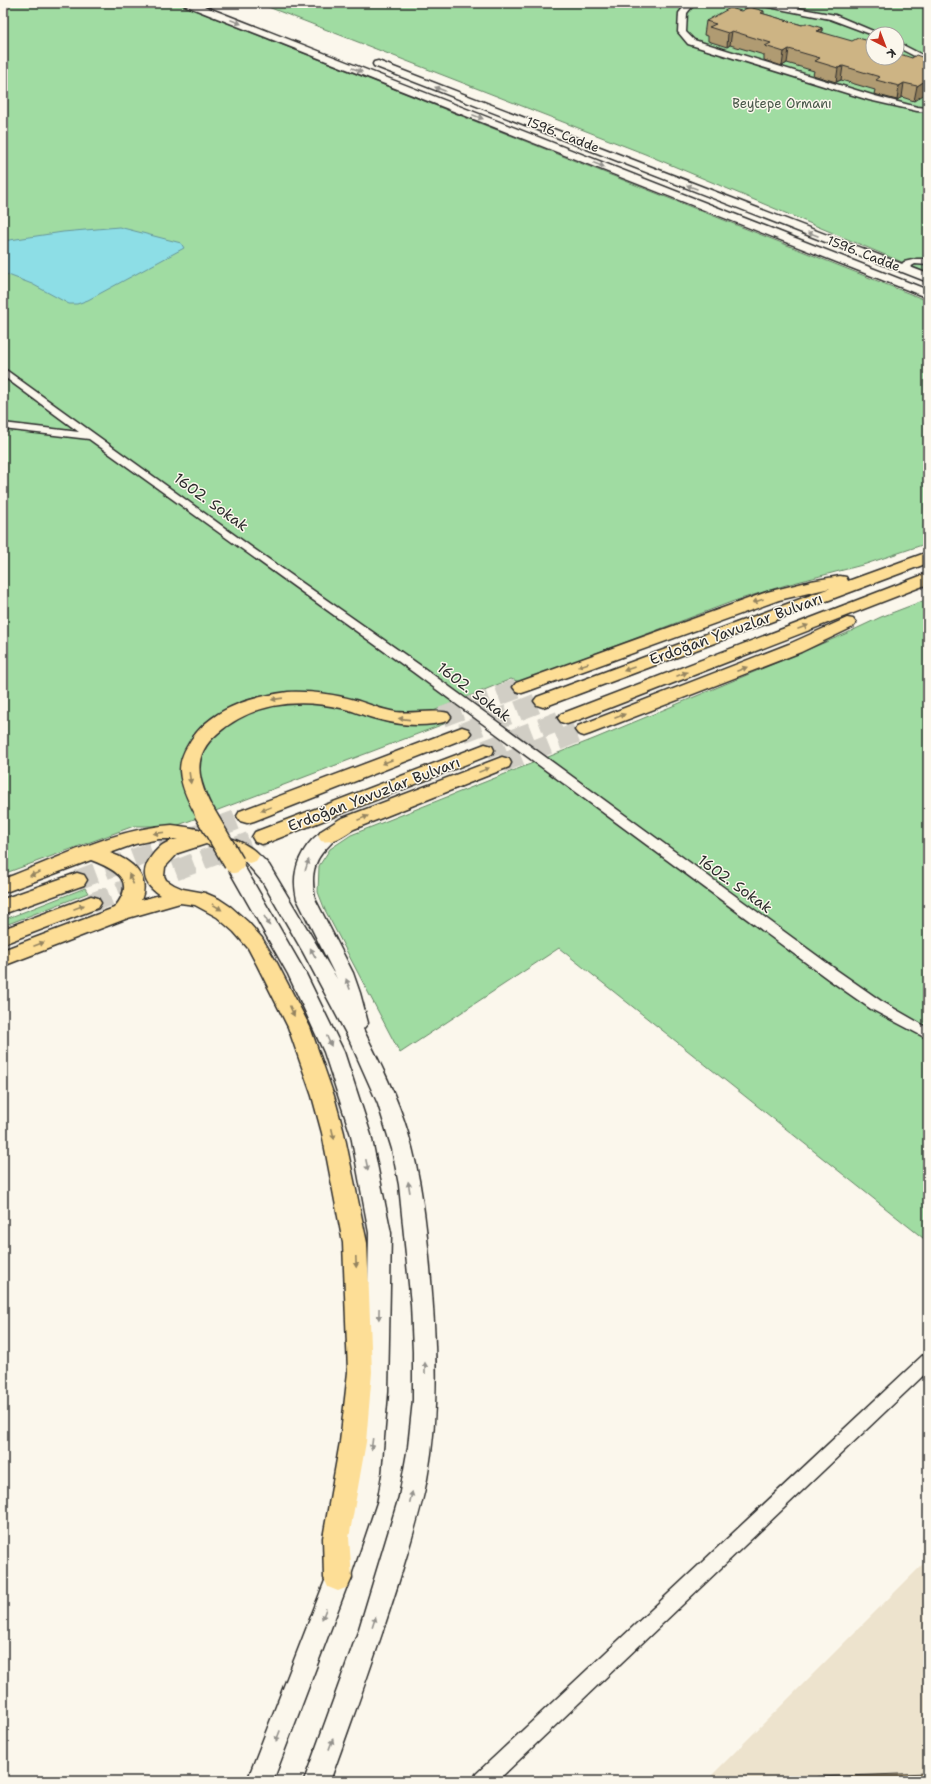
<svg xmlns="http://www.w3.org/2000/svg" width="931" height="1784" font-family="'Shantell Sans',sans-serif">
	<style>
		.built { fill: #ede3cd }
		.green { fill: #a0dca2; stroke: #668466; fill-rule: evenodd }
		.water { fill: #8ddee6; stroke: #66969b }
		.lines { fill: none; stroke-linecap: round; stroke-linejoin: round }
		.primary-tunnel { stroke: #d1cec5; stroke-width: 20; stroke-dasharray: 20 10; stroke-linecap: butt }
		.minor-casing { stroke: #2b2b2b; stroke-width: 3 }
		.secondary-casing { stroke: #2b2b2b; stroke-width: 3 }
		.primary-casing { stroke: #2b2b2b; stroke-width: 3 }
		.minor { fill: #fbf7ec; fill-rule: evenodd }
		.secondary { fill: #fbf7ec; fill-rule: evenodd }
		.primary { fill: #fdde96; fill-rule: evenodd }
		.primary-bridge-casing { stroke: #2b2b2b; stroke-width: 23; stroke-linecap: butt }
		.primary-bridge { stroke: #fdde96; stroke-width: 20 }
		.wall { fill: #b09b72; stroke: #2b2b2b }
		.shaded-wall { fill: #907e5c; stroke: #2b2b2b }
		.building { fill: #cdb484; stroke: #2b2b2b }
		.oneway { fill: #93918c }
		.oneway2 { fill: #948460 }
		.labels { text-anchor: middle; stroke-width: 3; stroke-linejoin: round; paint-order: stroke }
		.far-park-label { font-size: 13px; fill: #485749; stroke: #fbf7ec }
		.far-street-label { font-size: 13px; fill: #2b2b2b; stroke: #fbf7ec }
		.street-label { font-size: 15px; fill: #2b2b2b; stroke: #fbf7ec }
	</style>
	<rect width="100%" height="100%" fill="#fbf7ec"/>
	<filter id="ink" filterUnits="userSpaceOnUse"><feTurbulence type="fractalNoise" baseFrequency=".025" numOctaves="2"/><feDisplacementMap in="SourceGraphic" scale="8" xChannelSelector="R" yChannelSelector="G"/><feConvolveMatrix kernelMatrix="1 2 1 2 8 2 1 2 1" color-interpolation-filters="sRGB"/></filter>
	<g filter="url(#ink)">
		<path class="built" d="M928 1559V1781H706Z"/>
		<g class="green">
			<path d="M3 3H177L928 301V543L866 564 786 585 734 601 520 682 511 679 433 711 449 722 176 826H134L3 874Z"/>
			<path d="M258 3H928V273L645 154ZM873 34H897V58H873Z"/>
			<path d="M928 599V1242L559 948 400 1053 325 910 318 892 319 866 330 849 351 835 596 738 845 634 881 617Z"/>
			<path d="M85 888 88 893 3 926V920Z"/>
		</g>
		<path class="water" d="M119 227 181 243 184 248 88 300 77 304H69L32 284 3 273V241L63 232Z"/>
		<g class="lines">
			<g class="primary-tunnel">
				<path d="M442 717 522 687"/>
				<path d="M462 733 543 701"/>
				<path d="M485 750 567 718"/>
				<path d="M502 763 584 730"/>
				<path d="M77 880 247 816"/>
				<path d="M91 903 262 837"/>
			</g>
			<defs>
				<g id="minor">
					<path d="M687 3H695L687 13 686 32 694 40 875 96 917 107 928 108V112L917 111 869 100 688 44 678 32 679 13Z"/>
					<path d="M755 3H770L835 15 880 34H873V35L830 19 759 5Z"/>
					<path d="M897 42 928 58V63L897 47Z"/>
					<path d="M917 259H928V265L915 264 901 272 897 269 904 262Z"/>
					<path d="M3 369 6 370 254 549 421 666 838 971 881 1001 928 1028V1039L871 1009 828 979 413 672 89 439 3 429V423L79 432 3 376Z"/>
					<path d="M928 1354V1371L497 1781H474L476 1774 922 1356Z"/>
				</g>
				<g id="secondary">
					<path d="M182 3H196L928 290V298L184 5Z"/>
					<path d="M378 61 928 274V282L374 66 373 64 374 62Z"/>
					<path d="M328 830 334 832 337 836C333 842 327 847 322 853 311 867 312 883 315 899L353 973 360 993 368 1023 363 1029C380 1063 397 1096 408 1133 421 1177 426 1223 430 1268 436 1338 440 1409 427 1479 420 1514 409 1547 399 1581 378 1648 354 1715 330 1781H304L359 1629 399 1497 408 1447 413 1400V1352L411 1304 399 1185 392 1149 378 1104 349 1039 303 952 262 881 240 856 243 852C255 848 261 857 269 865L337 979 297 899C295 890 294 880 296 871 299 855 312 834 328 830Z"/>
					<path d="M234 857 240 859 306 974 344 1052 371 1135 391 1233 388 1392 381 1472 376 1501 350 1578 273 1781H247L326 1578 352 1501 357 1472 366 1392 369 1233 351 1135 324 1052 288 974 225 863 228 859Z"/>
				</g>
				<g id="primary">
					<path d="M928 552V563L549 705 543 707 537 705 534 701 537 697 830 588 779 600 528 691 522 693 516 691 513 687 516 683 767 592 811 581 840 576 846 577 848 581Z"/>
					<path d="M928 573V584L573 722 567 724 561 722 558 718 561 714Z"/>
					<path d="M847 618 853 619 856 623 853 627 801 652 590 734 584 736 578 734 575 730 578 726 789 644Z"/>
					<path d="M288 692C311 691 332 694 355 700 369 704 382 710 396 712 413 714 434 709 448 713L451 717 448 721C424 728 397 725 373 718 362 715 352 710 341 708 297 698 253 703 218 733 189 757 199 783 214 812L211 817 204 819 197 817C189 803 181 787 180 771 180 761 183 753 188 745 208 709 250 697 288 692Z"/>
					<path d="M462 727 468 729 471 733 468 737 254 821 247 823 240 821 237 816 240 811Z"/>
					<path d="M485 744 492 746 494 750 492 754 269 842 262 844 255 842 252 837 255 832Z"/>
					<path d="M502 757 509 759 511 763 509 767 354 829C343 835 334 844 321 841L318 836 321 831 340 819Z"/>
					<path d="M172 825C193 827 248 838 259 856L256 861 249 863 206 844 178 853 165 867 164 876 166 880 174 885 183 889 205 893 219 899 231 907 248 922 262 938 277 963 310 1027 334 1096 344 1133 367 1243 372 1372 366 1442 349 1538 352 1578 348 1587 338 1591 328 1587 324 1578 323 1538 340 1442 348 1372 343 1243 322 1133 312 1096 288 1027 257 965 248 948 234 932 217 917 195 905 180 903 128 918 3 966V950L114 908C137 881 117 870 91 860L3 893V879C58 859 113 829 172 825ZM159 839H178C174 840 169 841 166 843 161 845 157 850 154 853 141 869 141 883 160 895L141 900C151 876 131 860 110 853L135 844Z"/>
					<path d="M77 873 84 875 87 880 84 885 3 914V899Z"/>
					<path d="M91 896 98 898 101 903 98 908 3 944V929Z"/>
				</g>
			</defs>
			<use href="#minor" class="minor-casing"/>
			<use href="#secondary" class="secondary-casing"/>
			<use href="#primary" class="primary-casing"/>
			<use href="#minor" class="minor"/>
			<use href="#secondary" class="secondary"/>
			<use href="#primary" class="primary"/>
			<defs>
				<path id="primary-bridge" d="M204 812 234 863"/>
			</defs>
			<use href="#primary-bridge" class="primary-bridge-casing"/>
			<use href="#primary-bridge" class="primary-bridge"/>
		</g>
		<g class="wall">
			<path d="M764 11V14L802 25 822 28V32L873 58H912L928 59 914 101 902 97 897 100 874 94 875 90 841 80 836 82 813 75 814 71 787 63 782 66 764 60V55L730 45 727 47 708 41V36L704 35 706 21Z"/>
			<path d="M817 1777 928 1781H816Z"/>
		</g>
		<g class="shaded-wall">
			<path d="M822 28 821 42 817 31Z"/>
			<path d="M732 31 730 45 727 47 728 33Z"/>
			<path d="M789 49 787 63 782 66 784 52Z"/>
			<path d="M843 66 841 80 836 82 838 68Z"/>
			<path d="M928 79V92L914 101 917 86Z"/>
			<path d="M904 83 902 97 897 100 899 86Z"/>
		</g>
		<g class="building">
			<path d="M749 7 764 11 761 13 802 25 806 23 822 28 817 31 852 41 858 38 873 42V58H897V53L912 58 916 55 928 59V79L917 86 904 83 899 86 876 80 880 77 843 66 838 68 815 61 820 58 789 49 784 52 765 46 771 43 732 31 728 33 709 27 716 24 706 21 730 8 741 11Z"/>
			<path d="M928 1773V1781H826L817 1777Z"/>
		</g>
		<defs><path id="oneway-solid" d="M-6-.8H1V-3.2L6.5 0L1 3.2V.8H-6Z"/></defs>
		<g class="oneway">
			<use href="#oneway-solid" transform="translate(236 22) rotate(21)"/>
			<use href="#oneway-solid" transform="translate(357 70) rotate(21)"/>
			<use href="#oneway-solid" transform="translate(440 89) rotate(-159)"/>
			<use href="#oneway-solid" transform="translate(478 117) rotate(21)"/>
			<use href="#oneway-solid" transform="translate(599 165) rotate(21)"/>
			<use href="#oneway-solid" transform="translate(692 187) rotate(-159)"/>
			<use href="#oneway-solid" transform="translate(813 234) rotate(-159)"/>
			<use href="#oneway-solid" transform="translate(307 865) rotate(-72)"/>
			<use href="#oneway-solid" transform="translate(267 921) rotate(60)"/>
			<use href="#oneway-solid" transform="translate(313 953) rotate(-119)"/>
			<use href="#oneway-solid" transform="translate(348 984) rotate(-111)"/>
			<use href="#oneway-solid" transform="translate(329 1041) rotate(66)"/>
			<use href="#oneway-solid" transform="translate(367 1165) rotate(78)"/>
			<use href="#oneway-solid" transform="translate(409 1187) rotate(-99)"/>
			<use href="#oneway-solid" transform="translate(379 1314) rotate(91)"/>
			<use href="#oneway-solid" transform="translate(425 1368) rotate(-90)"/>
			<use href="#oneway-solid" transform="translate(372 1444) rotate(97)"/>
			<use href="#oneway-solid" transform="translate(411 1497) rotate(-77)"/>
			<use href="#oneway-solid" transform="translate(324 1614) rotate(111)"/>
			<use href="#oneway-solid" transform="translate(374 1622) rotate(-72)"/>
			<use href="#oneway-solid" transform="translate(278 1736) rotate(111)"/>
			<use href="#oneway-solid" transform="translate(331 1744) rotate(-70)"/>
		</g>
		<g class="oneway2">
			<use href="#oneway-solid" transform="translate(758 601) rotate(161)"/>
			<use href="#oneway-solid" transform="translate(803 627) rotate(-21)"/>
			<use href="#oneway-solid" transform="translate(583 665) rotate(160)"/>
			<use href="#oneway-solid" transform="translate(629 669) rotate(160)"/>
			<use href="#oneway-solid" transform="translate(742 669) rotate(-21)"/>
			<use href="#oneway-solid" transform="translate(682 674) rotate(-21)"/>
			<use href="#oneway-solid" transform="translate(277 699) rotate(172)"/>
			<use href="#oneway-solid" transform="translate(620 716) rotate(-21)"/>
			<use href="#oneway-solid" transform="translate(404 719) rotate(-174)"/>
			<use href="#oneway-solid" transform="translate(387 762) rotate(159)"/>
			<use href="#oneway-solid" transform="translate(484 770) rotate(-22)"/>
			<use href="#oneway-solid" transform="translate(190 778) rotate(82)"/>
			<use href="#oneway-solid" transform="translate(266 809) rotate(159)"/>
			<use href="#oneway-solid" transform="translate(363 818) rotate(-22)"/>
			<use href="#oneway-solid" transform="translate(159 833) rotate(173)"/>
			<use href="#oneway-solid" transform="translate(35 874) rotate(159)"/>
			<use href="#oneway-solid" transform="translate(131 879) rotate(-115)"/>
			<use href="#oneway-solid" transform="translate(79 907) rotate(-21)"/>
			<use href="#oneway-solid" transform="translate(217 907) rotate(32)"/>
			<use href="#oneway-solid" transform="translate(39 944) rotate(-21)"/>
			<use href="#oneway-solid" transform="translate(292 1011) rotate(66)"/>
			<use href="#oneway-solid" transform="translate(333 1134) rotate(77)"/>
			<use href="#oneway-solid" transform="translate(356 1262) rotate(88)"/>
		</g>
	</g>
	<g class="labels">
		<g class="far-park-label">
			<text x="782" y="108">Beytepe Ormanı</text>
		</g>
		<g class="far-street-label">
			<text transform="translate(563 134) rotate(21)" y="5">1596. Cadde</text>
			<text transform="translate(864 253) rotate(21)" y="5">1596. Cadde</text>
		</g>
		<g class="street-label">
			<text transform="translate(211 502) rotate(36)" y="5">1602. Sokak</text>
			<text transform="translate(736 629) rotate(-20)" y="5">Erdoğan Yavuzlar Bulvarı</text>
			<text transform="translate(474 692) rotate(37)" y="5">1602. Sokak</text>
			<text transform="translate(374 794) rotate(-21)" y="5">Erdoğan Yavuzlar Bulvarı</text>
			<text transform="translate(735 884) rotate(36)" y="5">1602. Sokak</text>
		</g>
	</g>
	<rect width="931" height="1784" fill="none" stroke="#fbf7ec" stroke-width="16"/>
	<rect x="8" y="8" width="915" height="1768" fill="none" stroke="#2b2b2b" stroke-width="1.5" filter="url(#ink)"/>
	<g transform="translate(885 46) rotate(138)"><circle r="19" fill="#fbf7ec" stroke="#a8a59f"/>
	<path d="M0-3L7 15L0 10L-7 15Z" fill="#c8321e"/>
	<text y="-6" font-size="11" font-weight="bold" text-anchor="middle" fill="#2b2b2b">K</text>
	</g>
</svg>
